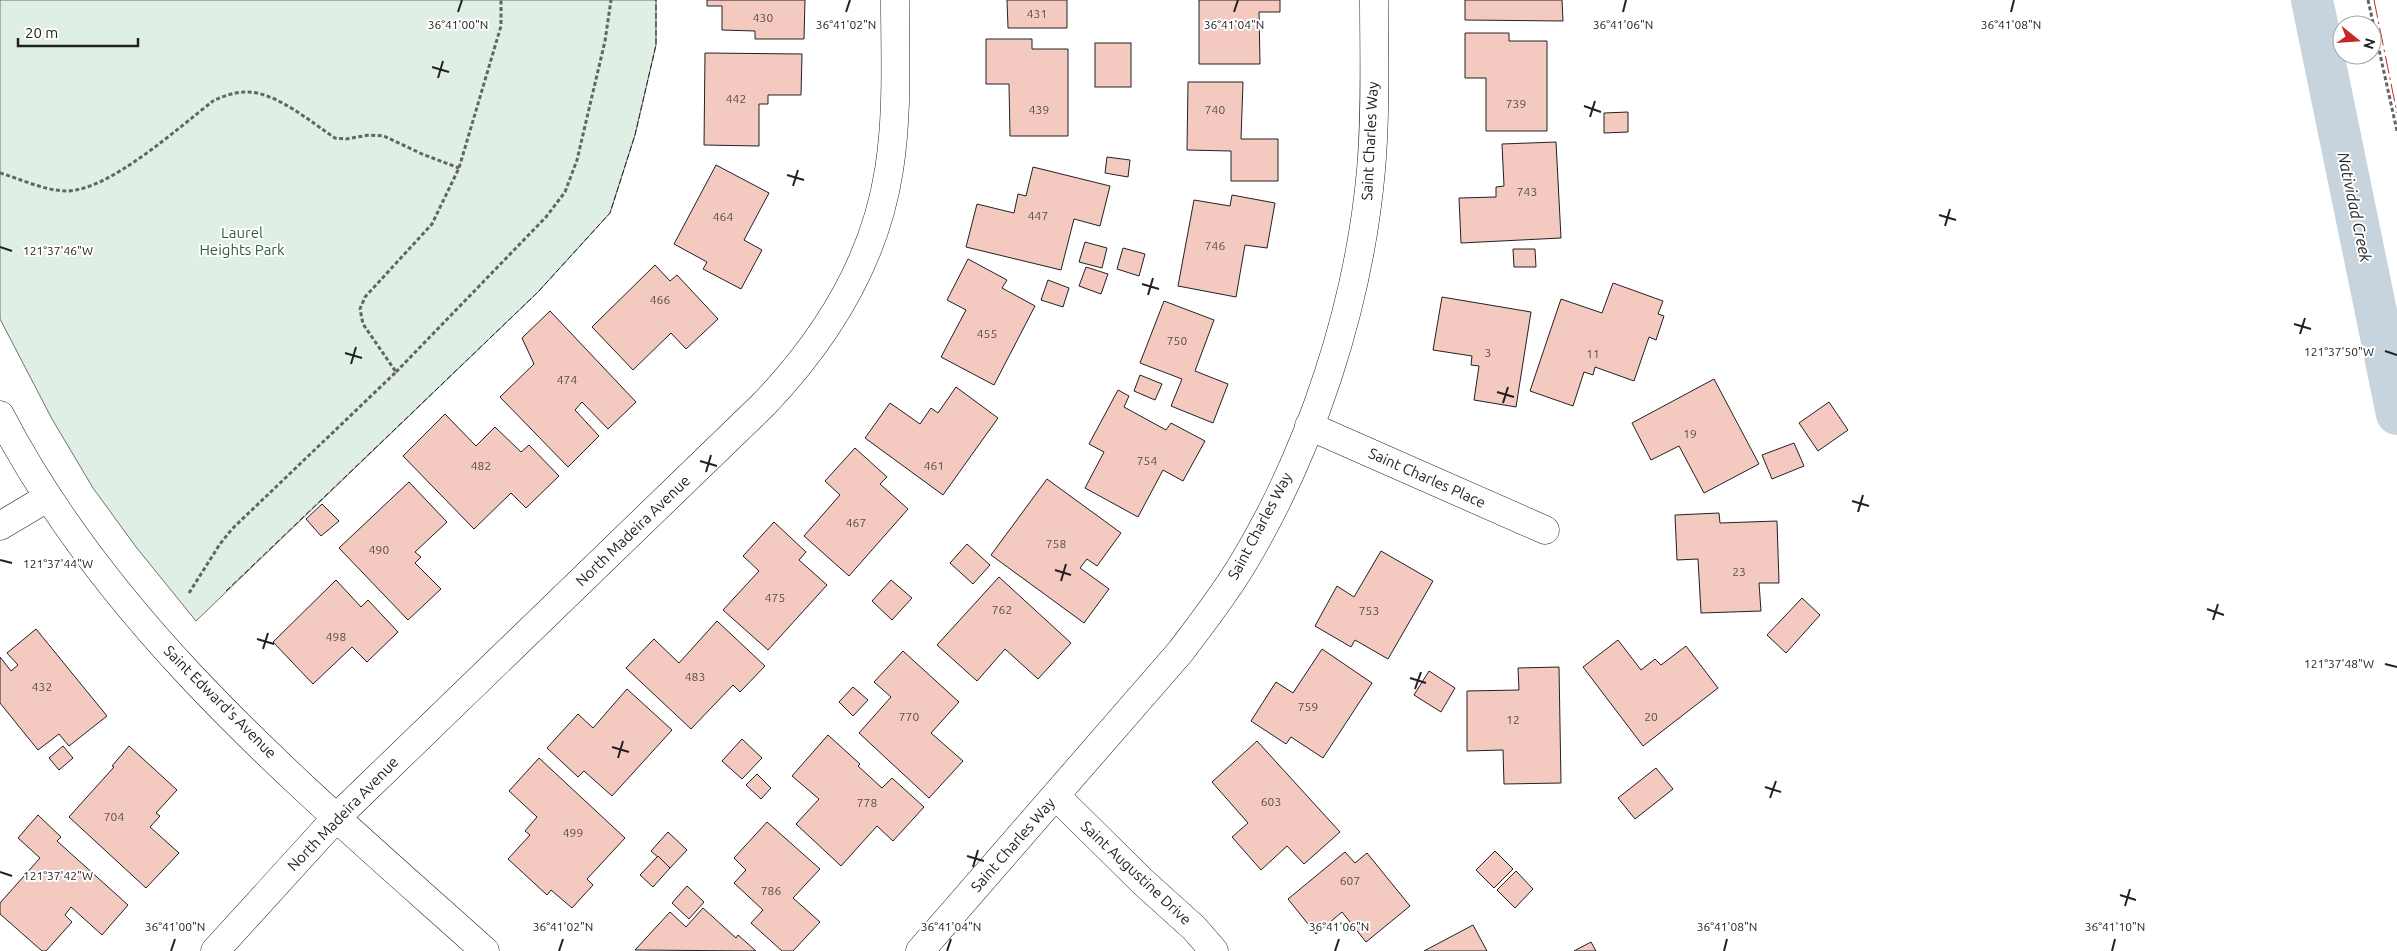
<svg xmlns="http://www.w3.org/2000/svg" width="2397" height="951" font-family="Ubuntu,sans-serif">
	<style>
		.green { fill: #e0efe3; stroke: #6f6f6f }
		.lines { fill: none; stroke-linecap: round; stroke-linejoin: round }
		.canal { stroke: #c7d3dd; stroke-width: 42 }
		.building { fill: #f3c9c0; stroke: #222 }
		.minor-casing { stroke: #222; stroke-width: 29 }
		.path { stroke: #646464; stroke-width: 3; stroke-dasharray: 4 2.5; stroke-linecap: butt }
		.minor { stroke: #fff; stroke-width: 28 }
		.fence { stroke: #222; stroke-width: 1; stroke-dasharray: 6 2.5; stroke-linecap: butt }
		.power { stroke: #c62828; stroke-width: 1; stroke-dasharray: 18 4 2.5 4; stroke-linecap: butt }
		.ticks { fill: none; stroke: #222; stroke-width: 2 }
		.labels { text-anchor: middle; stroke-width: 4; stroke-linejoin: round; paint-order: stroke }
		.number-label { font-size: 12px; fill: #564c4a }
		.street-label { font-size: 15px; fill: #222; stroke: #fff }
		.park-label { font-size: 15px; fill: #2f5e38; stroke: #fff }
		.water-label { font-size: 16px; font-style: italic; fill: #222; stroke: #fff }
		.ticks-label { font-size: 12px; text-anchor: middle; fill: #222; stroke: #fff; stroke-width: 4; stroke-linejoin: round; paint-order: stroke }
	</style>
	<rect width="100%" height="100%" fill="#fff"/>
	<path class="green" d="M0 0H656V45L635 135 610 213 538 292 196 621 136 547 93 488 52 419 0 319Z"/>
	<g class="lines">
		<path class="canal" d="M2312 0 2397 414"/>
	</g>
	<g class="building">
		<path d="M707 0H805L804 39H755V31L722 30V6H707Z"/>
		<path d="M1007 0H1067V28H1008Z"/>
		<path d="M1199 0H1280V12H1259L1260 64H1199Z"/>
		<path d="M1465 0H1562L1563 21 1465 20Z"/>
		<path d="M1465 33H1509V41H1547V131H1486V78H1465Z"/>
		<path d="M986 39H1032V49H1068V136H1010L1009 84H986Z"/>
		<rect x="1095" y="43" width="36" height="44"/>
		<path d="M705 53 802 54 801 95H768V104H759V146L704 145Z"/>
		<path d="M1188 82H1243L1241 139H1278V181H1231V151L1187 150Z"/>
		<path d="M1628 112V132L1604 133V113Z"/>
		<path d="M1556 142 1561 238 1461 243 1459 198 1496 197V187L1504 186 1502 144Z"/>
		<path d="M1107 157 1130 160 1128 177 1105 173Z"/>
		<path d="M716 165 769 193 744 240 762 250 741 289 703 269 707 262 674 244Z"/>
		<path d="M1033 167 1110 186 1100 226 1074 219 1061 270 966 247 977 204 1014 213 1018 194 1026 196Z"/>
		<path d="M1232 195 1275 203 1267 248 1245 245 1236 297 1178 286 1194 200 1230 206Z"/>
		<path d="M1085 242 1107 248 1102 268 1079 262Z"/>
		<path d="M1123 248 1145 254 1139 276 1117 269Z"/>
		<path d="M1513 249H1535L1536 267H1514Z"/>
		<path d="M968 259 1007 280 1002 288 1035 306 994 385 941 357 966 310 947 300Z"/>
		<path d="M655 265 670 281 677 275 718 319 686 349 671 333 633 370 592 327Z"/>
		<path d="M1086 267 1108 274 1101 294 1079 286Z"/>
		<path d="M1048 280 1069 288 1063 307 1041 300Z"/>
		<path d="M1613 283 1663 301 1658 314 1664 316 1656 340 1649 337 1634 381 1595 367 1593 375 1584 372 1573 406 1530 391 1561 299 1602 313Z"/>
		<path d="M1442 297 1531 312 1516 407 1474 400 1479 366 1471 365 1472 356 1433 350Z"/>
		<path d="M1164 301 1214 320 1195 371 1228 384 1213 423 1171 406 1182 379 1140 363Z"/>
		<path d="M550 311 636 402 608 429 582 402 575 410 599 436 568 467 500 397 534 364 522 338Z"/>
		<path d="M1140 375 1162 384 1155 400 1134 391Z"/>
		<path d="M1714 379 1759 464 1704 493 1679 446 1651 460 1632 423Z"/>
		<path d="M956 387 998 418 943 495 865 438 890 403 920 424 931 408 938 413Z"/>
		<path d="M1118 390 1129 396 1124 407 1166 430 1171 423 1205 441 1183 481 1163 470 1138 517 1085 488 1104 452 1089 444Z"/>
		<path d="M1829 402 1848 430 1818 451 1799 423Z"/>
		<path d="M445 414 476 446 495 427 521 452 529 445 559 476 526 508 511 493 474 529 403 456Z"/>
		<path d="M1794 443 1804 466 1772 479 1762 455Z"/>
		<path d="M855 448 887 477 880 484 908 509 849 576 804 536 840 495 825 481Z"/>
		<path d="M1047 479 1121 533 1097 566 1087 559 1080 568 1109 589 1084 623 991 555Z"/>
		<path d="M409 482 447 522 415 552 421 557 415 563 441 589 408 620 339 548Z"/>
		<path d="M322 504 339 521 321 536 306 519Z"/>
		<path d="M1719 513 1720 523 1777 521 1779 583H1759L1761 611 1701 613 1698 559 1677 560 1675 515Z"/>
		<path d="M774 522 806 552 799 560 827 585 768 650 723 610 759 571 743 556Z"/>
		<path d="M967 544 990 565 973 584 950 563Z"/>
		<path d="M1381 551 1433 581 1388 659 1355 640 1351 647 1315 626 1337 586 1354 597Z"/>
		<path d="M999 577 1071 643 1038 679 1005 649 977 681 937 645Z"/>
		<path d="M336 580 361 607 368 600 398 632 367 662 352 647 313 684 273 642Z"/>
		<path d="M891 580 912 598 892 620 872 601Z"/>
		<path d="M1802 598 1820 615 1786 653 1767 635Z"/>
		<path d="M717 621 765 666 740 692 733 685 691 729 626 668 654 639 679 663Z"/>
		<path d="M36 629 107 716 69 746 59 734 38 750 0 703V657L11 671 18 665 7 653Z"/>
		<path d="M1618 640 1641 670 1655 659 1661 665 1686 646 1718 688 1643 746 1583 667Z"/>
		<path d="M1322 649 1372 683 1323 758 1291 737 1286 744 1251 721 1276 682 1293 693Z"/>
		<path d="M903 651 959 702 931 733 963 761 929 798 859 733 891 697 874 682Z"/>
		<path d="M1559 667 1561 783 1504 784 1503 750 1467 751V691L1519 690 1518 668Z"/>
		<path d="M1429 671 1455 688 1441 712 1414 695Z"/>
		<path d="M853 687 868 700 853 716 839 702Z"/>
		<path d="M627 689 672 730 612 796 584 771 578 777 547 748 578 714 593 728Z"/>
		<path d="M828 735 860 764 858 766 882 788 892 778 924 807 893 841 877 826 841 866 796 824 819 799 792 776Z"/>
		<path d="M742 739 762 758 742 779 722 761Z"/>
		<path d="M1257 741 1340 832 1304 864 1287 846 1261 870 1232 837 1248 823 1212 782Z"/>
		<path d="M63 746 73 758 59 770 49 758Z"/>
		<path d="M129 746 177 790 156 813 160 816 150 827 179 853 146 888 69 817 114 767 112 766Z"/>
		<path d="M539 758 625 838 587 879 593 885 572 908 551 890 547 895 508 859 530 835 525 831 537 817 509 791Z"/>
		<path d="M1656 768 1673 789 1635 819 1618 798Z"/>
		<path d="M757 774 771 788 761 799 746 785Z"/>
		<path d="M38 815 61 837 57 841 128 905 102 935 71 907 65 915 72 922 46 951H42L0 914V903L40 858 18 838Z"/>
		<path d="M767 822 820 869 793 898 820 922 793 951H782L751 923 763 910 734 883 746 870 734 858Z"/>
		<path d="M668 832 687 850 670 868 651 851Z"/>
		<path d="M1495 851 1513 869 1494 888 1476 870Z"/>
		<path d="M1345 852 1355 863 1367 853 1410 906 1366 942 1342 912 1316 934 1288 899Z"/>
		<path d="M658 856 670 868 653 887 640 875Z"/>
		<path d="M1516 871 1533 889 1515 908 1497 890Z"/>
		<path d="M687 886 704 902 689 919 672 903Z"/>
		<path d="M703 908 736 938 738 935 756 951 635 950 670 912 686 927Z"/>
		<path d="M1473 925 1487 951H1424Z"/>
		<path d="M1591 942 1596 951H1574Z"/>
	</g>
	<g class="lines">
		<defs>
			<g id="minor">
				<path d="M0 415C112 631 307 791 485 951"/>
				<path d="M1309 426 1545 530"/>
				<path d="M0 526 47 498"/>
				<path d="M1056 796 1142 881 1194 928 1214 951"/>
				<path d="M215 951 337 817 764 404C827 338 875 261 889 170 898 114 895 56 895 0"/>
				<path d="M920 951 1181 651C1202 623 1224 595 1242 565 1312 449 1359 305 1371 170 1376 113 1374 56 1374 0"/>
			</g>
		</defs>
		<use href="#minor" class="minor-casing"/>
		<g class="path">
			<path d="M2368 0 2397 131"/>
			<path d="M0 173C21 179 45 191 67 191 110 190 178 128 213 101 223 96 235 92 246 92 275 91 312 123 335 138L346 139 369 135 384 136 422 154 459 168"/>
			<path d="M396 372 546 217 565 192 577 160 605 41 611 0"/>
			<path d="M189 593 220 544 232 529 396 372 363 324 360 309 365 297 432 224 459 168 501 26V0"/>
		</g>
		<use href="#minor" class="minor"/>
		<path class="fence" d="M226 591 538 292 610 213 635 135 656 45V0"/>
		<path class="power" d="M2374 0 2397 113"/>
	</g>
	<path class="ticks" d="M458 12 462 0M846 12 850 0M1234 12 1238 0M1623 12 1626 0M2011 12 2014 0M432 67 449 72M438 78 443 61M1584 106 1601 112M1590 117 1595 101M787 175 804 180M793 186 798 170M1939 215 1956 220M1945 226 1950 209M0 247 12 251M1142 284 1159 289M1148 295 1153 278M2294 324 2311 329M2300 334 2305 318M2385 351 2397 355M345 353 362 358M351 364 356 347M1497 392 1514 397M1503 403 1508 387M700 461 717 466M706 472 711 455M1852 501 1869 506M1858 512 1863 495M0 560 12 563M1055 570 1071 575M1061 581 1066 564M2207 609 2224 615M2213 620 2218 604M257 639 274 644M263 649 268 633M2385 664 2397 667M1410 678 1426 683M1415 689 1421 672M612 747 629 752M618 758 623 741M1765 787 1781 792M1770 798 1776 781M967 856 984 861M973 867 978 850M0 872 12 876M2120 895 2136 900M2125 906 2130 889M171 951 175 939M559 951 563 939M947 951 951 939M1335 951 1339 939M1724 951 1727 939M2112 951 2115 939"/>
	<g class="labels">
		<g class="number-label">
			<text x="1037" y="18">431</text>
			<text x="763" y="22">430</text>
			<text x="736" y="103">442</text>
			<text x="1516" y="108">739</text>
			<text x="1039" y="114">439</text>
			<text x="1215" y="114">740</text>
			<text x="1527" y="196">743</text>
			<text x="1038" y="220">447</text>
			<text x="723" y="221">464</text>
			<text x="1215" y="250">746</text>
			<text x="660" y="304">466</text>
			<text x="987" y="338">455</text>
			<text x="1177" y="345">750</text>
			<text x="1488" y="357">3</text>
			<text x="1593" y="358">11</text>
			<text x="567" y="384">474</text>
			<text x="1690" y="438">19</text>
			<text x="1147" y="465">754</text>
			<text x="481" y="470">482</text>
			<text x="934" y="470">461</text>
			<text x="856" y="527">467</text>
			<text x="1056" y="548">758</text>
			<text x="379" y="554">490</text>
			<text x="1739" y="576">23</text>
			<text x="775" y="602">475</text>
			<text x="1002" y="614">762</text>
			<text x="1369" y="615">753</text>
			<text x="336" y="641">498</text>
			<text x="695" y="681">483</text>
			<text x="42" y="691">432</text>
			<text x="1308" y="711">759</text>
			<text x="909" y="721">770</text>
			<text x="1651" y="721">20</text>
			<text x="1513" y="724">12</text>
			<text x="1271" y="806">603</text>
			<text x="867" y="807">778</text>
			<text x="114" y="821">704</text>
			<text x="573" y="837">499</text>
			<text x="1350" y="885">607</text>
			<text x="771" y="895">786</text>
		</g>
		<g class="street-label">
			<text transform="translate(1370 141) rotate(-87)" y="5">Saint Charles Way</text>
			<text transform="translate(1427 478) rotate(24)" y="5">Saint Charles Place</text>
			<text transform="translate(1260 526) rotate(-62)" y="5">Saint Charles Way</text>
			<text transform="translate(633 531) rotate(-44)" y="5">North Madeira Avenue</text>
			<text transform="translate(220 702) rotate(45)" y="5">Saint Edward's Avenue</text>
			<text transform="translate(343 814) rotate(-46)" y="5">North Madeira Avenue</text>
			<text transform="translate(1013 845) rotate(-49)" y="5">Saint Charles Way</text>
			<text transform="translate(1136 873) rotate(43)" y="5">Saint Augustine Drive</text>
		</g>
		<g class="park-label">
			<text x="242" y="238">Laurel<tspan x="242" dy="17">Heights Park</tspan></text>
		</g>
		<g class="water-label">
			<text transform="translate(2355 207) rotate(78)" y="6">Natividad Creek</text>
		</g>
	</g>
	<g class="ticks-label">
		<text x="458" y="29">36°41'00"N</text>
		<text x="846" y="29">36°41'02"N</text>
		<text x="1234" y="29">36°41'04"N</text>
		<text x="1623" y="29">36°41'06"N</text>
		<text x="2011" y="29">36°41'08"N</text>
		<text x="58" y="255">121°37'46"W</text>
		<text x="2339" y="356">121°37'50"W</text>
		<text x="58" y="568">121°37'44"W</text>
		<text x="2339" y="668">121°37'48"W</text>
		<text x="58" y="880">121°37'42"W</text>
		<text x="175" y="931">36°41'00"N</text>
		<text x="563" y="931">36°41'02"N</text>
		<text x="951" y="931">36°41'04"N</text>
		<text x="1339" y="931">36°41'06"N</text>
		<text x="1727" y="931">36°41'08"N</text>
		<text x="2115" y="931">36°41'10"N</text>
	</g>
	<g transform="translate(2357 40) rotate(107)"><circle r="24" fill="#ffffff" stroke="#a7a7a7"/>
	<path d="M0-4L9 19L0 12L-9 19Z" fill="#c62828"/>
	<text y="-8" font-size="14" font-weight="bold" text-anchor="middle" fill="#222222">N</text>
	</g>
	<path d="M18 38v8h120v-8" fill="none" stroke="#222222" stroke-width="2.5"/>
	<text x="25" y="38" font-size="15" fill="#222222" stroke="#ffffff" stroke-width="4" paint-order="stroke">20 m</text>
</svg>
